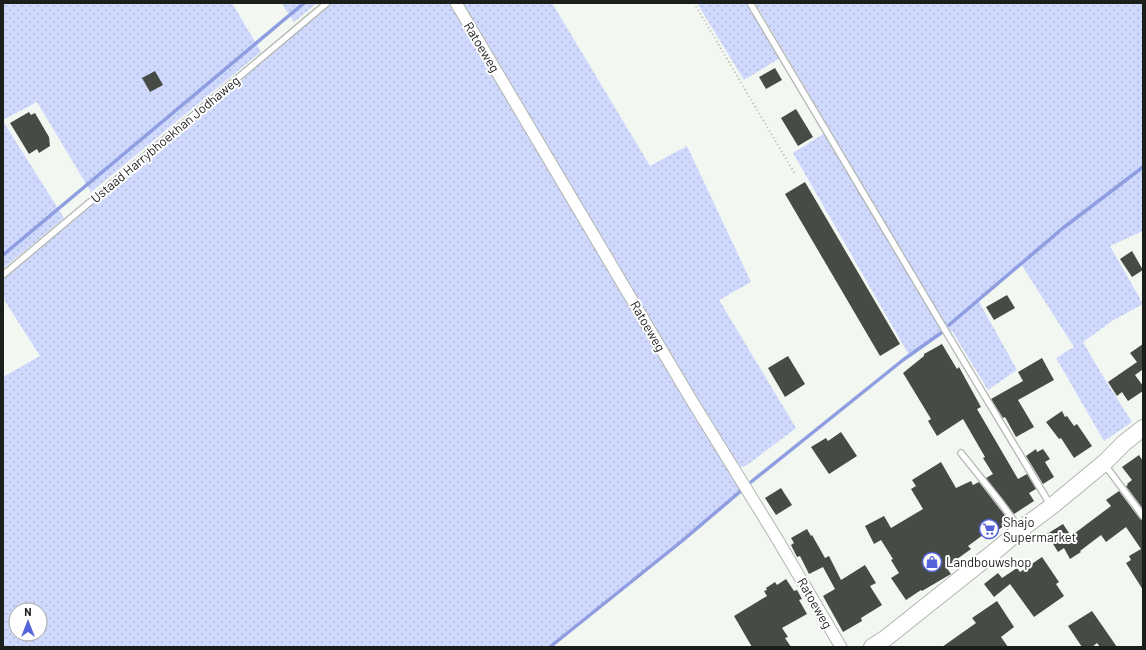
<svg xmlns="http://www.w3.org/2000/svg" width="1146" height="650" font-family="Barlow,sans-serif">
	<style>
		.grass { fill: url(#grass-dots); fill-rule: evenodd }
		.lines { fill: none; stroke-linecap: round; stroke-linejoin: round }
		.stream { stroke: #8e9ee1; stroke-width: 3.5 }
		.building { fill: #474b46 }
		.lane-casing { stroke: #b1b6b0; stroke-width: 8 }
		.street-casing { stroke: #b1b6b0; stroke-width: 13 }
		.secondary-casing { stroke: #b1b6b0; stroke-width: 18 }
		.path { stroke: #b2b5b0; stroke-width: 2; stroke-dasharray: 1 3; stroke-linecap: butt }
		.lane { stroke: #fff; stroke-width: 5.5 }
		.street { stroke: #fff; stroke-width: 11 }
		.secondary { stroke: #fff; stroke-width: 16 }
		.labels { text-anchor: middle; stroke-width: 4; stroke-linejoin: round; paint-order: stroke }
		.street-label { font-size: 13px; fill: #1c1e1c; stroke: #fff }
		.poi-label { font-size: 13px; fill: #1c1e1c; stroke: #fff; text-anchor: start }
	</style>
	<defs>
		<pattern id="grass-dots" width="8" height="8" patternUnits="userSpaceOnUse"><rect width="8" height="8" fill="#cfd8fd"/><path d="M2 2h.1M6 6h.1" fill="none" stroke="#b1b9d8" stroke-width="1.8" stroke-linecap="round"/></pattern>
	</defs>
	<rect width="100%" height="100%" fill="#f3f7f1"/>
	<g class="grass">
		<path d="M3 3H232L261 52 91 192 37 102 3 120Z"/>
		<path d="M281 3H317L294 22Z"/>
		<path d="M332 3H451L742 490 682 541 550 647H3V377L40 356 3 298V279ZM16 610H40V634H16Z"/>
		<path d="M461 3H552L650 166 687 146 751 282 719 300 796 428 747 465 743 467 737 466Z"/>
		<path d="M697 3H748L780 58 744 80Z"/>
		<path d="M755 3H1143V231L1110 246 1143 304 1112 321 1083 342 1104 378 1132 422 1104 441 1056 358 1074 347 1021 264 978 300 1017 370 988 390 952 331 950 332Z"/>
		<path d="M3 121 64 218 3 269Z"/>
		<path d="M825 133 903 264 942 331 909 355 793 153Z"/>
	</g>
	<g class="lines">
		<g class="stream">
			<path d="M3 255 304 3"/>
			<path d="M949 325 1063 228 1143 167"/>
			<path d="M751 482 903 360 941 333"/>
			<path d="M550 647 682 541 742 490"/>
		</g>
	</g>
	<g class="building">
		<path d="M775 68 782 80 766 89 759 77Z"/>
		<path d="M155 71 163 85 150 92 142 78Z"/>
		<path d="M796 109 813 137 798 146 781 118Z"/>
		<path d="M29 112 31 115 35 113 49 137 50 146 39 153 37 149 29 154 10 123Z"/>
		<path d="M805 182 900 344 880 356 785 194Z"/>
		<path d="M1132 251 1143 270 1132 277 1120 259Z"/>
		<path d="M1007 295 1015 308 994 320 986 307Z"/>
		<path d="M942 344 957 369 959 367 981 407 977 409 1018 479 1027 474 1036 489 1029 493 1034 501 1014 514 986 478 993 474 983 458 985 457 963 419 937 436 928 421 931 419 903 373 924 356V354Z"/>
		<path d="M1143 344V372L1142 370 1135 375 1143 386V391L1128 401 1122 392 1117 396 1108 382 1137 362 1130 353Z"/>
		<path d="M788 356 805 384 785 397 768 368Z"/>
		<path d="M1042 358 1054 380 1018 400 1034 427 1016 437 1005 417 1003 418 991 399 1023 381 1018 372Z"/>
		<path d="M1062 411 1065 417 1067 416 1074 426 1077 424 1092 446 1074 458 1061 438 1059 439 1046 422Z"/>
		<path d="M841 432 857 456 829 474 811 447 826 438 828 441Z"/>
		<path d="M1036 449 1037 452 1043 449 1050 459 1045 462 1054 477 1043 484 1026 456Z"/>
		<path d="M1139 455 1143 461V509L1126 486 1128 485 1127 484 1132 480 1122 467Z"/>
		<path d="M941 462 956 488 971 481 973 485 979 482 1010 522 989 536 987 532 968 546 971 549 946 567 951 574 922 591 921 590 906 600 891 578 899 573 891 560 893 559 881 540 874 544 865 526 884 516 891 528 923 509 911 489 916 486 912 480Z"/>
		<path d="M781 488 792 505 776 515 765 498Z"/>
		<path d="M1119 491 1140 519 1143 520V590L1126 563 1131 560 1129 556 1141 549 1126 527 1106 542 1101 535 1080 551 1081 552 1070 559 1064 548 1058 552 1047 534 1063 524 1071 536 1111 506 1106 500Z"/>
		<path d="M807 529 811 536 812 535 825 558 829 556 841 580 865 565 876 583 870 586 882 605 861 618 862 621 843 632 823 596 835 589 823 567 809 574 800 556 797 557 791 545 794 543 791 538Z"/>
		<path d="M1042 557 1059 582 1056 584 1064 596 1034 617 1010 584 994 597 984 584 998 573 1002 578 1017 568 1020 572Z"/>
		<path d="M786 579 794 591 797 590 802 599 799 600 807 614 782 628 788 637 785 638 791 647H752L734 616 767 596 764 591 767 590 766 588 775 582 777 585Z"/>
		<path d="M997 601 1014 627 1001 637 1008 647H942L976 623 972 618Z"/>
		<path d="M1092 611 1117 647H1100L1097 643 1092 647H1082L1068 626Z"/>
	</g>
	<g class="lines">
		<defs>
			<g id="lane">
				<path d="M750 3 948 335 1051 506"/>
				<path d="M3 275 327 3"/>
				<path d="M961 453 1001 503 1019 528"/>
				<path d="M1105 465 1143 516"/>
			</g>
			<path id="street" d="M456 3 692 401 776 537 841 647"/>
			<path id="secondary" d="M872 647 886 638 999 548 1021 529 1052 506 1104 463 1124 443 1143 428"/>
		</defs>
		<use href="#lane" class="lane-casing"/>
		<use href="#street" class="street-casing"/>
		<use href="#secondary" class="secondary-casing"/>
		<path class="path" d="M694 3 795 174"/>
		<use href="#lane" class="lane"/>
		<use href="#street" class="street"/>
		<use href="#secondary" class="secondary"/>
	</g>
	<defs>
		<symbol id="supermarket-ring" viewBox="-11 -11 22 22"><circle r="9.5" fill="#fff" stroke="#5564db" stroke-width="1.5"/><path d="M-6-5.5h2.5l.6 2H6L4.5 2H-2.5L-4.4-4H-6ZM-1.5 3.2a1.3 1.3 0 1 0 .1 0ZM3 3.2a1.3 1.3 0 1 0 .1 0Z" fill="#5564db"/></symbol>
		<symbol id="shop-ring" viewBox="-11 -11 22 22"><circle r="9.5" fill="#fff" stroke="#5564db" stroke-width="1.5"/><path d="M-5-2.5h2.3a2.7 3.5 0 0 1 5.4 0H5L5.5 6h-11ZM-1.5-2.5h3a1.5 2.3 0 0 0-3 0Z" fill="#5564db"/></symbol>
	</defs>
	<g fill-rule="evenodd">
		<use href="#supermarket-ring" x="978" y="518" width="22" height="22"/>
		<use href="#shop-ring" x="921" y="551" width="22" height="22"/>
	</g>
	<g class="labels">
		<g class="street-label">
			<text transform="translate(482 47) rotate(59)" y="5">Ratoeweg</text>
			<text transform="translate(165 139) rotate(-40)" y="5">Ustaad Harrybhoekhan Jodhaweg</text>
			<text transform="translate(648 326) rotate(60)" y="5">Ratoeweg</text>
			<text transform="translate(815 603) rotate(60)" y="5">Ratoeweg</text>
		</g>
		<g class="poi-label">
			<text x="1003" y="527">Shajo<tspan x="1003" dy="15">Supermarket</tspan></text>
			<text x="946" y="567">Landbouwshop</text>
		</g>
	</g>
	<rect width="1146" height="650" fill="none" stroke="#1c1e1c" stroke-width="8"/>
	<g transform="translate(28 622)"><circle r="19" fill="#ffffff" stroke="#a4a5a4"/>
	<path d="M0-3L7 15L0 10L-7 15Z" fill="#5564db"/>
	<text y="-6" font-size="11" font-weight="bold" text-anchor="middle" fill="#1c1e1c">N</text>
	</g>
</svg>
